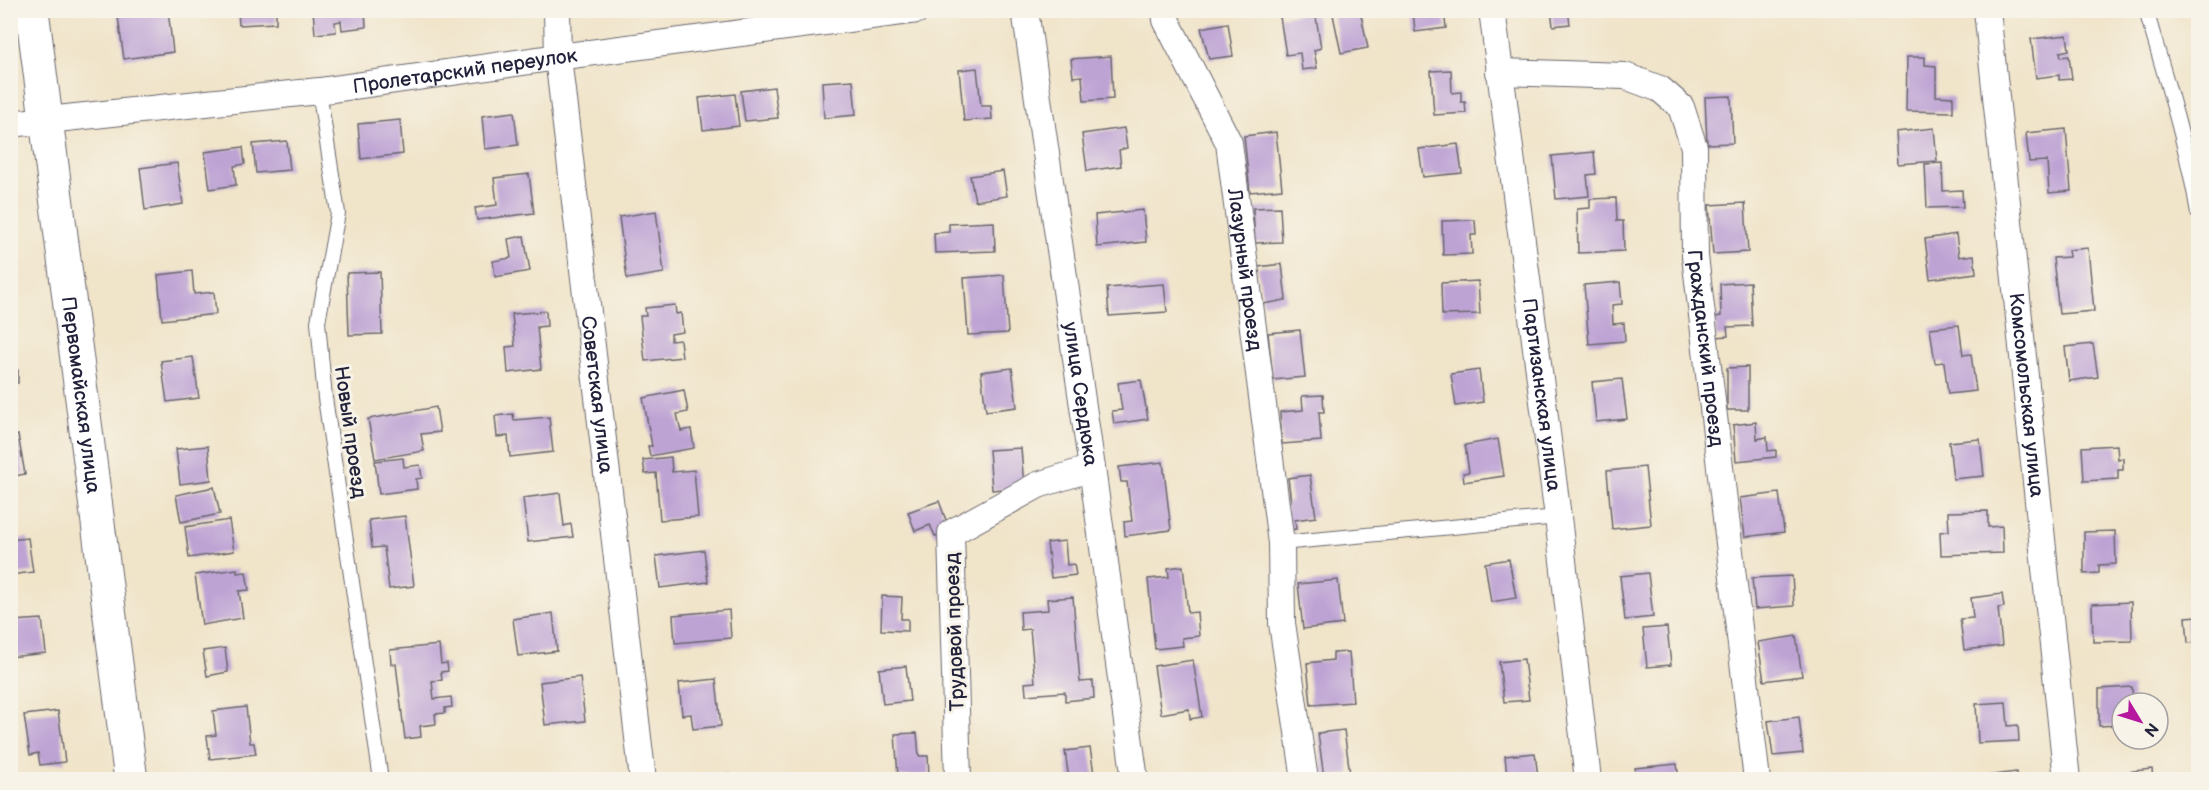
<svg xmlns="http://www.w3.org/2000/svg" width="2209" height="790" font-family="'Balsamiq Sans',sans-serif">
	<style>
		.building { fill: #bda3d4 }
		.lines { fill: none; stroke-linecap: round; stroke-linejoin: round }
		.service-casing { stroke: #6a666d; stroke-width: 16 }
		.minor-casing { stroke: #6a666d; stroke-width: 28 }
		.secondary-casing { stroke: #6a666d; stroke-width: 35 }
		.service { stroke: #fff; stroke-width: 14 }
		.minor { stroke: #fff; stroke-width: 26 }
		.secondary { stroke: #fff; stroke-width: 33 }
		.labels { text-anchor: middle; stroke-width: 6; stroke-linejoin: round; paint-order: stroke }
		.street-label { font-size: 20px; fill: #22223b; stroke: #f7f3e8 }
	</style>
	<rect width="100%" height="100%" fill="#f7f3e8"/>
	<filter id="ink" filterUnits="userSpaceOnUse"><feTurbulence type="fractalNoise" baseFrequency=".0167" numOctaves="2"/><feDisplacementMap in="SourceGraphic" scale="12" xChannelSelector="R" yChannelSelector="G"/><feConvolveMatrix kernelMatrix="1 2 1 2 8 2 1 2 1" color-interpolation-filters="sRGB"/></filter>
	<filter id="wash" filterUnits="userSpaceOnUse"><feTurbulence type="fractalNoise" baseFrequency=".008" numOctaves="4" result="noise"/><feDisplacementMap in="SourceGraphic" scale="24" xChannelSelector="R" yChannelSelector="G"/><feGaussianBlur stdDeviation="1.35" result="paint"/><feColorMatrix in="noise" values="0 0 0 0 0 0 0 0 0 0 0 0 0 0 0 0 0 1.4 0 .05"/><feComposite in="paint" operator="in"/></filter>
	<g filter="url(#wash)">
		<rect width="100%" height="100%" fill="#f0e4c9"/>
		<g id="blocks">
			<g class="building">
				<path d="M117 10H168L173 52 124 59Z"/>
				<path d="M238 10H276V23L239 25Z"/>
				<path d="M313 10H365L366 27 342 30 341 21 335 22 336 32 315 34Z"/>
				<path d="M1332 10H1360L1368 48 1341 53Z"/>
				<path d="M1413 10H1444L1446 28 1415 32Z"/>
				<path d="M1551 10H1568L1570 24 1553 26Z"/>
				<path d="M1315 11 1321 48 1314 50 1317 68 1302 70 1300 53 1286 55 1280 17Z"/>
				<path d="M1228 23 1233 56 1209 59 1201 28Z"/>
				<path d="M2067 35 2069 50 2060 52 2061 57 2069 56 2072 79 2059 80V75L2036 78 2031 39Z"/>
				<path d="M1111 56 1113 99 1084 101 1082 76 1073 77 1071 59Z"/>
				<path d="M1907 57H1925V65L1936 66V96L1953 97V112L1906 111Z"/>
				<path d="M2198 65V92H2197L2192 66Z"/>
				<path d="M977 68 981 106H991L992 119 964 121 959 70Z"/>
				<path d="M1451 70 1452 93 1461 92V102H1465L1466 113 1434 115 1431 71Z"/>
				<path d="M853 80 856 115 824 118 822 82Z"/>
				<path d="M774 87 778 118 745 121 741 91Z"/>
				<path d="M735 94 739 126 703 130 699 98Z"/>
				<path d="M1731 96 1733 143 1707 144 1705 97Z"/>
				<path d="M514 112 518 145 485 149 482 116Z"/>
				<path d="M400 120 403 154 361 159 358 124Z"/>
				<path d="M1124 128 1127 148 1119 150 1121 166 1087 171 1082 134Z"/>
				<path d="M1934 128 1937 161 1898 164 1896 132Z"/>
				<path d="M2066 129 2071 191 2049 193 2047 161 2029 162 2026 133Z"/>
				<path d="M1276 132 1282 189 1250 192 1244 136Z"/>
				<path d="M287 141 290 170 256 173 253 144Z"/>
				<path d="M1458 144 1462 173 1423 177 1419 149Z"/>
				<path d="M243 147 245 164 234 166 236 185 210 189 205 152Z"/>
				<path d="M1594 152 1596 174 1587 175 1589 196 1556 199 1552 156Z"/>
				<path d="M177 163 183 204 145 210 140 168Z"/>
				<path d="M1942 163 1943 191 1962 190 1963 207 1927 208 1925 164Z"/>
				<path d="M1003 171 1007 196 975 201 970 176Z"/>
				<path d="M529 174 534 213 477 220 475 208 497 205 494 178Z"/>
				<path d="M1616 198 1617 221H1623L1624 251 1578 253 1577 209 1590 208V199Z"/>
				<path d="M1745 203 1748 252 1713 254 1709 205Z"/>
				<path d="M1280 207 1282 242 1255 243 1253 208Z"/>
				<path d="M1143 210 1146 242 1097 247 1095 215Z"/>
				<path d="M656 211 664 273 627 279 619 217Z"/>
				<path d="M1475 220 1476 235H1471L1472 254 1443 255 1442 221Z"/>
				<path d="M994 222 995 251 935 253 934 233 949 232V224Z"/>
				<path d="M1956 234 1959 257 1974 255 1976 273 1930 279 1925 239Z"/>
				<path d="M524 236 530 271 495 277 493 261 511 258 508 239Z"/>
				<path d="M2088 248 2094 311 2059 314 2053 258 2069 257 2068 250Z"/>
				<path d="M1282 264 1286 300 1263 304 1258 267Z"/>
				<path d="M192 271 194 294 214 292 216 314 162 320 158 275Z"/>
				<path d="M380 272 382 334 349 335 347 273Z"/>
				<path d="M1004 275 1008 333 968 335 964 278Z"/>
				<path d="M1478 281 1480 314 1442 315 1441 283Z"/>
				<path d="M1620 282 1622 304 1612 305 1613 324 1624 323 1625 341 1589 344 1584 285Z"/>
				<path d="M1750 282 1752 326 1727 327 1728 336 1716 337 1715 317 1721 316 1720 284Z"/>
				<path d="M1164 284 1167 312 1109 316 1107 288Z"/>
				<path d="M675 305 676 314 681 313 683 332 671 334V341L680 340 682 357 645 361 640 316H646L645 308Z"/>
				<path d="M546 311 547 326 537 327 541 369 508 373 506 347 515 346 512 314Z"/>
				<path d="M1959 325 1963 355 1971 354 1976 391 1948 394 1944 362 1935 363 1930 328Z"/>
				<path d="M1300 330 1305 377 1273 380 1268 333Z"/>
				<path d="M2093 344 2098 377 2069 381 2065 347Z"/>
				<path d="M193 357 199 398 167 402 161 361Z"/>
				<path d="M1748 367V410H1727V368Z"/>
				<path d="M1012 368 1017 407 986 411 981 372Z"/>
				<rect x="10" y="370" width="8" height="13"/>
				<path d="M1479 370 1483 402 1456 406 1451 374Z"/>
				<path d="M1622 379 1627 419 1596 422 1592 382Z"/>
				<path d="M1141 380 1148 419 1114 424 1112 411 1122 410 1118 383Z"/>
				<path d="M684 390 688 412 677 414 681 431 691 429 694 448 650 456 648 446H652L643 398Z"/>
				<path d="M1323 395 1324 412H1319L1321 441 1282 444 1280 412 1303 410 1302 396Z"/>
				<path d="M436 407 440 432 421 434 424 451 375 459 368 419Z"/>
				<path d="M513 414 514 420 549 417 553 452 510 457 508 436 497 437 495 416Z"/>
				<path d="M1756 422 1757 439 1767 437 1768 451 1776 450V457L1736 461 1733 425Z"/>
				<path d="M18 435 25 474 10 477V437Z"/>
				<path d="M1498 439 1504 476 1464 482 1463 473 1469 472 1465 445Z"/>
				<path d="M1980 439 1984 476 1953 479 1949 442Z"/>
				<path d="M2117 445 2118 459 2123 458V470H2118V479L2084 481 2082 447Z"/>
				<path d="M208 446 211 480 180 484 176 449Z"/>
				<path d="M1021 448 1024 487 992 490 989 450Z"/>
				<path d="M671 457 672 472 694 470 698 517 660 520 656 473 645 474 643 460Z"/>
				<path d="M403 458 404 467 420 465 422 478 416 479 417 489 379 494 375 461Z"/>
				<path d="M1163 462 1171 530 1125 536 1124 522 1132 521 1127 482H1121L1119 467Z"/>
				<path d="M1645 467 1651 525 1612 529 1607 471Z"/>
				<path d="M1310 475 1316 517 1295 520 1296 529 1289 530 1285 502 1291 501 1288 478Z"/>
				<path d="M214 487 220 514 181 522 176 495Z"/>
				<path d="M560 493 564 526 571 524 573 537 528 542 523 498Z"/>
				<path d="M1779 493 1784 532 1745 537 1740 498Z"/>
				<path d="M939 501 950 531 935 536 930 525 915 531 908 512Z"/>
				<path d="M1988 511V527L2002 526 2003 553 1941 555 1940 532 1949 531 1948 512Z"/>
				<path d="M405 516 414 586 389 589 384 547 372 548 369 520Z"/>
				<path d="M229 520 234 551 189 558 185 527Z"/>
				<path d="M2115 531 2116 564 2099 565V573L2084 574V532Z"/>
				<path d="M28 538 33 572 10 575V540Z"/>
				<path d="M1065 541 1067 565 1074 564 1076 575 1051 578 1047 543Z"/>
				<path d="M704 550 708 582 660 588 656 556Z"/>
				<path d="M1509 559 1516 598 1491 602 1485 563Z"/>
				<path d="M1183 566 1188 613 1197 612 1199 636 1182 638 1183 646 1155 649 1148 579 1169 577 1168 568Z"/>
				<path d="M237 569V573L246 572 249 590 239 591 243 618 202 625 195 575Z"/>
				<path d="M1648 573 1653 617 1625 620 1620 576Z"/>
				<path d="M1792 576 1794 606 1755 609 1752 578Z"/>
				<path d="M1338 580 1343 624 1303 629 1298 584Z"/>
				<path d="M2002 594 2004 607 1998 608 2002 646 1964 650 1960 619 1973 618 1971 598Z"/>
				<path d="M882 596 902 597 901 619H908V631L881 630Z"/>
				<path d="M1073 597 1080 682 1093 681 1094 698 1065 701V692L1026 695 1025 683 1035 682 1030 629 1021 630 1020 612 1048 610 1047 599Z"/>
				<path d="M2131 602 2132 641 2093 642 2092 604Z"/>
				<path d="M729 610 731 638 675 643 673 615Z"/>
				<path d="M553 613 557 651 518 656 513 619Z"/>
				<path d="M2198 616V642L2188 643 2186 617Z"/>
				<path d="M42 619 46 653 10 657V636L14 635 13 621Z"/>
				<path d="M1667 627 1671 665 1647 667 1643 629Z"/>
				<path d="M1796 636 1802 676 1764 681 1758 642Z"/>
				<path d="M439 645 441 664 447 663 448 671 441 672 442 680 432 681 434 699 451 697 452 707 445 708V713L435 714 436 724 420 726 421 737 405 739 396 664H391L390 650Z"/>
				<path d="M225 648 228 672 207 676 203 651Z"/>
				<path d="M1349 652 1353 702 1311 705 1307 663 1333 660V653Z"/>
				<path d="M1524 659 1529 700 1504 702 1499 662Z"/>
				<path d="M1193 660 1202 717 1190 719 1189 709 1161 714 1154 666Z"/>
				<path d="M906 666 910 701 883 704 879 669Z"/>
				<path d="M580 677 585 721 545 725 540 682Z"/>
				<path d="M716 679 721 726 693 729 691 714 682 715 679 683Z"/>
				<path d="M2132 687 2133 703H2122L2121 725 2099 726V689Z"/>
				<path d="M2006 702 2008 726 2018 725 2019 741 1978 743 1976 704Z"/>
				<path d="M246 707 250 743H254L256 754 210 759 207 736 216 735 213 711Z"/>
				<path d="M58 711 65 762 40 765 38 753 30 755 24 715Z"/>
				<path d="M1799 717 1803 753 1773 756 1768 721Z"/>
				<path d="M1344 730 1350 774 1324 778 1318 733Z"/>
				<path d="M917 733 919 756H928L929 775 898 777 895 734Z"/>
				<path d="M1090 748 1095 780H1069L1065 751Z"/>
				<path d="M1535 753 1538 777 1550 776V780H1501L1507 777 1505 756Z"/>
				<path d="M1677 764 1679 780H1636L1635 768Z"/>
				<path d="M2152 769 2153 780H2105V774Z"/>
				<path d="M2016 772 2017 780H1986V776Z"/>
				<path d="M726 774 727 780H697V778Z"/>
			</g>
		</g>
	</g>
	<g filter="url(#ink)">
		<use href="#blocks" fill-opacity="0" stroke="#6a666d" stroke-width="1.5"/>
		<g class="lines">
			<defs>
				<g id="service">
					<path d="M2146 10C2165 77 2187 145 2198 213"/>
					<path d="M319 91 338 213 318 322 325 398 381 780"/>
					<path d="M1281 543 1558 517"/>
				</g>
				<g id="minor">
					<path id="s1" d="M557 10 558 57 643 780"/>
					<path id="s2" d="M1025 10 1092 468 1135 780"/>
					<path id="s3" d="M1165 10 1166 20 1229 143 1281 543 1282 623 1305 780"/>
					<path id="s4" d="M1492 10 1558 517 1588 780"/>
					<path id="s5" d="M1987 10 2067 780"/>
					<path id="s6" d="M1499 72 1625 76 1660 89 1681 107 1694 147 1695 256 1757 780"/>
					<path id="s7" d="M10 124 319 91 558 57 917 10"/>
					<path d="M958 780 951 533 1038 485 1092 468"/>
				</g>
				<g id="secondary">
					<path id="s8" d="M32 10 131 780"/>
				</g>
			</defs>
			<use href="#service" class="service-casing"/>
			<use href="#minor" class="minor-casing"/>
			<use href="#secondary" class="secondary-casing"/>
			<use href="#service" class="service"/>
			<use href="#minor" class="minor"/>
			<use href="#secondary" class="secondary"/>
		</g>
	</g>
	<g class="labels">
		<g class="street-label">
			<text dy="7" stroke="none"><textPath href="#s7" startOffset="458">Пролетарский переулок</textPath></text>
			<text dy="7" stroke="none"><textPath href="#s3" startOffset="276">Лазурный проезд</textPath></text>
			<text dy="7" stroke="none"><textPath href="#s6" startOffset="435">Гражданский проезд</textPath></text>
			<text dy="7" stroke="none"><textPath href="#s8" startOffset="388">Первомайская улица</textPath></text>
			<text dy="7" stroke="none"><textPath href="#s1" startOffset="387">Советская улица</textPath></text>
			<text dy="7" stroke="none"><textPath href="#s2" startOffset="388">улица Сердюка</textPath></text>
			<text dy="7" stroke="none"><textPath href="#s4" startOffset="388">Партизанская улица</textPath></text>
			<text dy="7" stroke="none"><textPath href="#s5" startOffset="387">Комсомольская улица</textPath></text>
			<text transform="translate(351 432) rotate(82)" y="7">Новый проезд</text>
			<text transform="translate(954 632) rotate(-92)" y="7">Трудовой проезд</text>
		</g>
	</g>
	<rect width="2209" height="790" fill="none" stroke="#f7f3e8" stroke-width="36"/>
	<g transform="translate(2140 721) rotate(128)"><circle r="28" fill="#f7f3e8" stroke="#a29fa3" stroke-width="1.5"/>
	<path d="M0-4.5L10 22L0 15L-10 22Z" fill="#b5179e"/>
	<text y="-9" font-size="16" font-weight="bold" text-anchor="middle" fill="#22223b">N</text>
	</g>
</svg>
